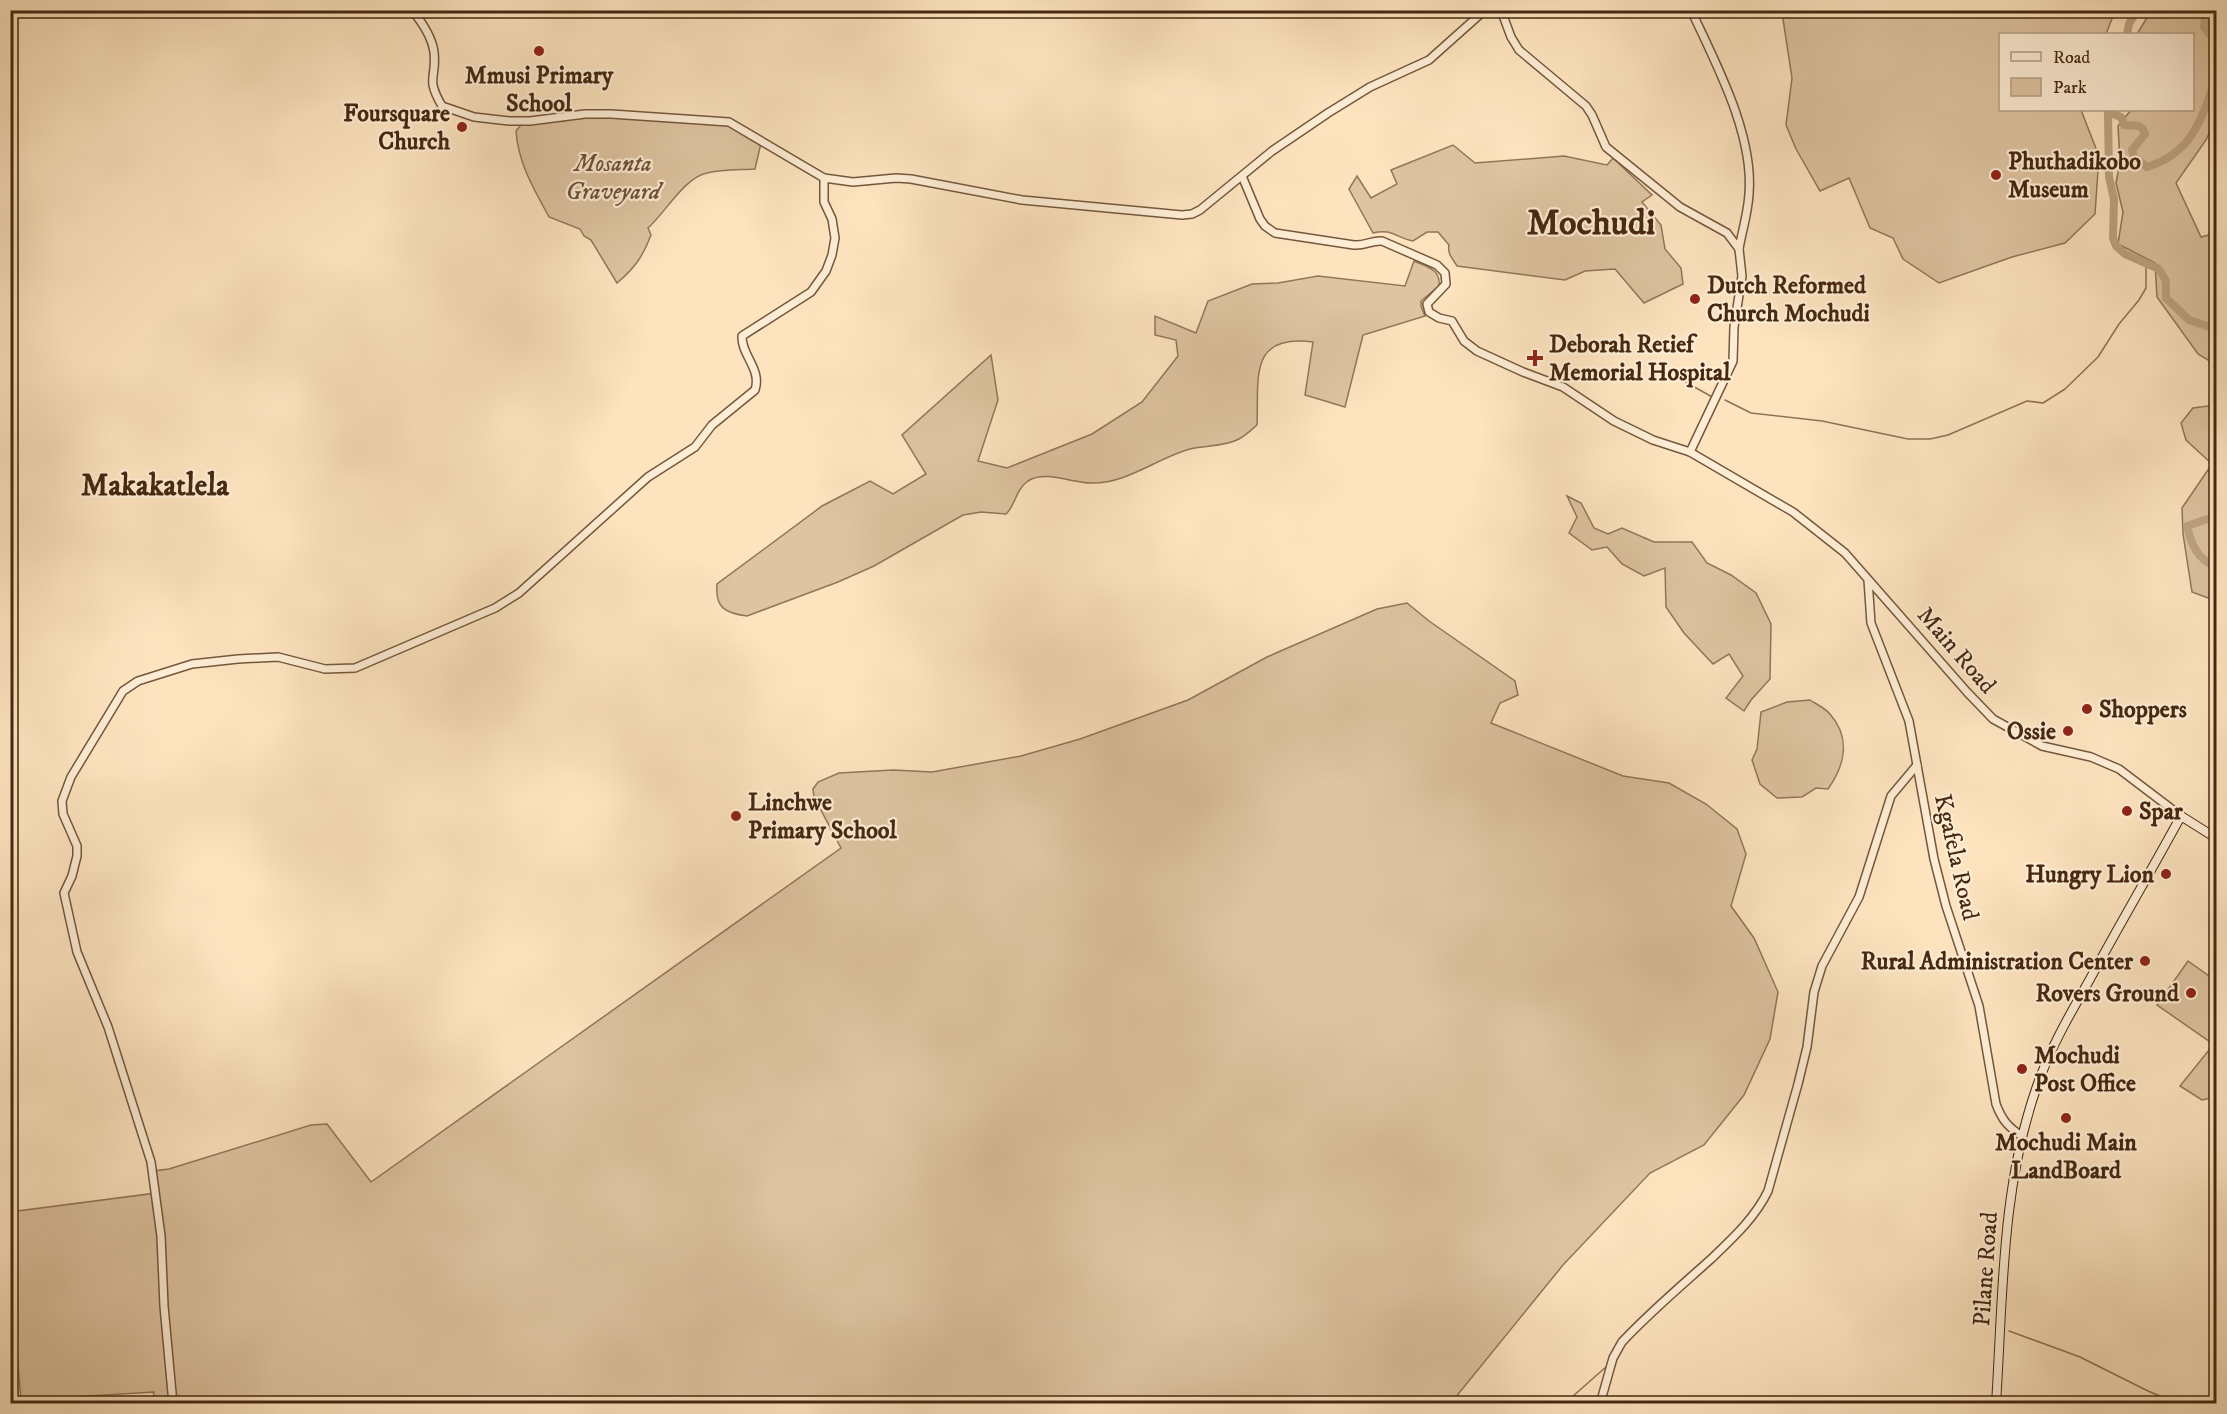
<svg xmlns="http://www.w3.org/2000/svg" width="2227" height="1414" viewBox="0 0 2227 1414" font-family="'IM FELL DW Pica',serif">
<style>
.green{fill:#dec4a1;stroke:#927659;stroke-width:1.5}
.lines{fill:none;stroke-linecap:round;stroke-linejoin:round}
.stream{stroke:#8f7256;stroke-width:1.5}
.river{stroke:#bfa484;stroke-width:8}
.tertiary-casing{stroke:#74573c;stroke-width:10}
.secondary-casing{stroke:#462811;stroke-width:10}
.tertiary{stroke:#feedd5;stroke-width:7}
.secondary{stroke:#feedd5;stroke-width:8}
.poi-dot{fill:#8f2418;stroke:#feedd5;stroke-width:2}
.labels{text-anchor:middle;stroke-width:4.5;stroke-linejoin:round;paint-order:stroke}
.poi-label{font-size:24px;font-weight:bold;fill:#462811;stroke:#feedd5;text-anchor:start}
.park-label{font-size:24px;font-style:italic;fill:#6c4f35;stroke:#feedd5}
.street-label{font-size:24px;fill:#462811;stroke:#feedd5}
.district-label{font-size:30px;font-weight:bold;fill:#462811;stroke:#feedd5}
.town-label{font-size:36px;font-weight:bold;fill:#462811;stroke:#feedd5}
</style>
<rect width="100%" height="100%" fill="#fde4bf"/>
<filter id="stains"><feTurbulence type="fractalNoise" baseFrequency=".00333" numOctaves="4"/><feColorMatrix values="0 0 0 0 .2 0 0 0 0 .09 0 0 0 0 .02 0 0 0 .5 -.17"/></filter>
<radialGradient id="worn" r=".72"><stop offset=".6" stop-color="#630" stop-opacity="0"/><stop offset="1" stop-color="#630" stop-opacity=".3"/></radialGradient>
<g class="green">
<path d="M1787,11H2115L2106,34H2000V110H2081L2099,156L2095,214L2065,243L2012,257L1939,283L1903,259L1893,238L1870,228L1849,178L1820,191L1796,149L1786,125L1792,78L1783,19Z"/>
<path d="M2151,11H2216V118L2206,140L2176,183L2201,237L2216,233V365L2198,354L2157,297L2155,263L2118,244L2123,212L2116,183L2120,162L2118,126L2131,110H2192V34H2137Z"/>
<path d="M579,116L726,123L761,143L755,169C740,170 722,169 707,173C685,177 665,213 648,228L651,235C643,256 635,268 617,283L591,240L584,236L580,229L549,217C534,189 518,163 516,131L524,121Z"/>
<path d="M1453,145L1475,163L1564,156L1607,165L1613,158L1652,195L1642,202L1661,225L1665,249L1681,268L1683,284L1644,303L1615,269L1585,271L1565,280L1457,266C1453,259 1447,254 1449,245L1438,232H1427L1413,241C1396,238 1392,228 1373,233L1349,189L1357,176L1371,198L1397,184L1391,170Z"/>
<path d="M1414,261C1427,267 1441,269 1439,286L1421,301V306L1425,316L1363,335L1345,407L1305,395L1313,342C1248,334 1259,378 1257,425C1251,430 1245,436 1239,439C1224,447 1206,445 1190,449C1157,458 1127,484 1091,483C1072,483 1045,470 1028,481C1015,490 1016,505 1006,514L981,512L963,515L874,566L838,582L747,616C725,613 715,608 717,584L822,506L870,481L893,494L926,474L902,435L991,355L998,400L978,461L1007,468L1092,434L1142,402L1178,356L1176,340L1155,335V316L1196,333L1208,301L1252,284L1278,283L1318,276L1405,286Z"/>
<path d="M2216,405V601L2192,592L2183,534L2182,508L2212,464L2186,440L2181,423L2193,408Z"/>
<path d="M1567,496L1581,503L1594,528L1608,534L1622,528L1654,542H1692L1707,563L1731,575L1756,593L1771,624L1770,679L1751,700L1744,711L1726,698L1743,676L1729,654L1713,664L1684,633L1666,607L1665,568L1644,576L1622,564L1607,547L1592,550L1569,533L1577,517Z"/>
<path d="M1407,603L1429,621L1515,681L1518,695L1500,703L1491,723L1623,776L1669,783L1706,804L1737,829L1746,854L1731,906L1754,938L1778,992L1770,1039L1744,1095L1704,1145L1650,1173L1563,1265L1451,1403L153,1404L154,1392L21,1400L11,1282L10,1212L156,1193L153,1171L169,1169L311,1125L327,1124L371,1182L841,848L814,797L813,789L818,782L839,773L893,770L932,772L1021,756L1080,739L1188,700L1267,657L1377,609Z"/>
<path d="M1810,700C1816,704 1825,708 1830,714C1851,738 1845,765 1828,789L1816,788L1802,797L1777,798L1760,784L1752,760L1757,749L1761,712L1787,702Z"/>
<path d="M2188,961L2216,981V1046L2157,1005Z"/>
<path d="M2209,1050L2216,1056V1097L2202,1100L2180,1086Z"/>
</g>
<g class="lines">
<g class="stream">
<path d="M1673,375L1714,398"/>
<path d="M1725,400L1751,413L1822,421L1908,439H1930L1948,435L2027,401L2043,403L2065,389L2098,357L2119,324L2139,300L2146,288V263"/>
<path d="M2009,1331L2080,1357L2148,1391L2179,1404"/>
<path d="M1564,1404L1606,1367"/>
</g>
<g class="river">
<path d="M2206,10L2204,27L2216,42"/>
<path d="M2127,34L2129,24L2137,10"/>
<path d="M2216,77C2202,118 2193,153 2147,167L2134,157L2132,150L2145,134C2141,122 2134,127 2124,125L2121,117L2108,112L2109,177L2114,199L2113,238L2116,246L2125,254L2159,269L2166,281V298L2189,320L2216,329"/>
<path d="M2216,516L2187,526C2192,547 2197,557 2216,568"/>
</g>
<g class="tertiary-casing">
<g id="tertiary">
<path d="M412,10C421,21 432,37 434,52C437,79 425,77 442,106L474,117L509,121H530L585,114H611L729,122L824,178L853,182L896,178L911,179L1022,200L1182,215L1192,214L1200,210L1272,151L1328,113L1370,87L1429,60L1485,10"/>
<path d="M1501,10L1511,37L1519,50L1586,106L1592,115L1606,147L1680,207L1727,233L1739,249L1742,276L1734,327L1733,361L1690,452"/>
<path d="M1691,10C1716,64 1754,134 1749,194C1748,213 1742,231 1739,249"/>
<path d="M1242,176L1260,219L1265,226L1275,233L1354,245C1365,246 1372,240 1382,241L1437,265L1445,273L1446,284L1427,304L1429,312L1439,318L1452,321L1464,341L1477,351L1523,372L1563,387L1614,421L1653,440L1690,452L1793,512L1845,553L1967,692L1993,719L2042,746L2091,757L2119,769L2181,816"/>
<path d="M1868,580L1871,623L1909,721L1934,859L1946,906L1979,1006L1996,1104C2002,1120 2008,1127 2022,1136"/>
<path d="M173,1404L164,1306L161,1236L151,1162L108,1027L77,952L64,893L72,876L77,856V846L63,814L62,801L71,777L123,691L138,681L192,664L238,659L278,657L325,669L355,668L495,608L519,593L648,477L695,447L712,425L755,390C762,369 741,355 742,336L811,292L826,271L832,255L835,238L832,219L824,202V178"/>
<path d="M1600,1404L1613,1358L1622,1342C1650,1312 1681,1286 1711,1259C1732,1239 1755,1218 1768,1191L1798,1084L1807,1047L1814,992L1822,966L1859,897L1891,796L1917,765"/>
</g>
</g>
<g class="secondary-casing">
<path id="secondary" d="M1996,1404C2003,1298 2001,1190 2036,1089C2049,1050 2070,1014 2090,979C2120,924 2151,871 2181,816L2216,838"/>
</g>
<use href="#tertiary" class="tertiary"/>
<use href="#secondary" class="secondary"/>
</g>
<g class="poi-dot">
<circle cx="539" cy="51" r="6"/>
<circle cx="462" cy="127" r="6"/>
<circle cx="1996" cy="175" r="6"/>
<circle cx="1695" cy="299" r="6"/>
<path d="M1532 349h6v6h6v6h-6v6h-6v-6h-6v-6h6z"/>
<circle cx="2087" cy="709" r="6"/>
<circle cx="2068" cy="731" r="6"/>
<circle cx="2127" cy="811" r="6"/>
<circle cx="736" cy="816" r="6"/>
<circle cx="2166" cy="874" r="6"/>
<circle cx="2145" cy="961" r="6"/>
<circle cx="2191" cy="993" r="6"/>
<circle cx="2022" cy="1069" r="6"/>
<circle cx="2066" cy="1118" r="6"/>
</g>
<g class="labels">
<g class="poi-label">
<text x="539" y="83" text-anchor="middle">Mmusi Primary<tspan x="539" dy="28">School</tspan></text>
<text x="450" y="121" text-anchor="end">Foursquare<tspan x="450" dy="28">Church</tspan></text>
<text x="2008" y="169">Phuthadikobo<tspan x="2008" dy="28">Museum</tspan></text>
<text x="1707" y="293">Dutch Reformed<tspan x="1707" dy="28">Church Mochudi</tspan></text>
<text x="1549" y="352">Deborah Retief<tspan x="1549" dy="28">Memorial Hospital</tspan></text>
<text x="2099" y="717">Shoppers</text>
<text x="2056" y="739" text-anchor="end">Ossie</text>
<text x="748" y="810">Linchwe<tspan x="748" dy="28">Primary School</tspan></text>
<text x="2139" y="819">Spar</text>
<text x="2154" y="882" text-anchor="end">Hungry Lion</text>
<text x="2133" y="969" text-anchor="end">Rural Administration Center</text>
<text x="2179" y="1001" text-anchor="end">Rovers Ground</text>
<text x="2034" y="1063">Mochudi<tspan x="2034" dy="28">Post Office</tspan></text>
<text x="2066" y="1150" text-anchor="middle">Mochudi Main<tspan x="2066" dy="28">LandBoard</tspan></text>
</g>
<g class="park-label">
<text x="613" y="171">Mosanta<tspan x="613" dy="28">Graveyard</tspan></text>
</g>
<g class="street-label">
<text transform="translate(1957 650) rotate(49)" y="8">Main Road</text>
<text transform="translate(1957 857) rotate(77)" y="8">Kgafela Road</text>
<text transform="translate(1985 1269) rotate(-86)" y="8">Pilane Road</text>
</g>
<g class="district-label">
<text x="155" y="495">Makakatlela</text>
</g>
<g class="town-label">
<text x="1591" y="234">Mochudi</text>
</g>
</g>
<rect width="2227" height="1414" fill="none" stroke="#fde4bf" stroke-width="36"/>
<rect x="12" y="12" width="2203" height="1390" fill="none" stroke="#462811" stroke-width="3"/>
<rect x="18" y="18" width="2191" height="1378" fill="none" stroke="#462811" stroke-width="1.5"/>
<rect x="1999" y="33" width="195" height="78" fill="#feedd5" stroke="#b49e87" stroke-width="1.5"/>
<rect x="2011" y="52" width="30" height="9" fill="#feedd5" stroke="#b49e87" stroke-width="1.5"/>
<text x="2053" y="63" font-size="18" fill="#462811">Road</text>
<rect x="2011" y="78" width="30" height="18" fill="#dec4a1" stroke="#b49e87" stroke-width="1.5"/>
<text x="2053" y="93" font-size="18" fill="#462811">Park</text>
<rect width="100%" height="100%" filter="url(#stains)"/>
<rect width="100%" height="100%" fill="url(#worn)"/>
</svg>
